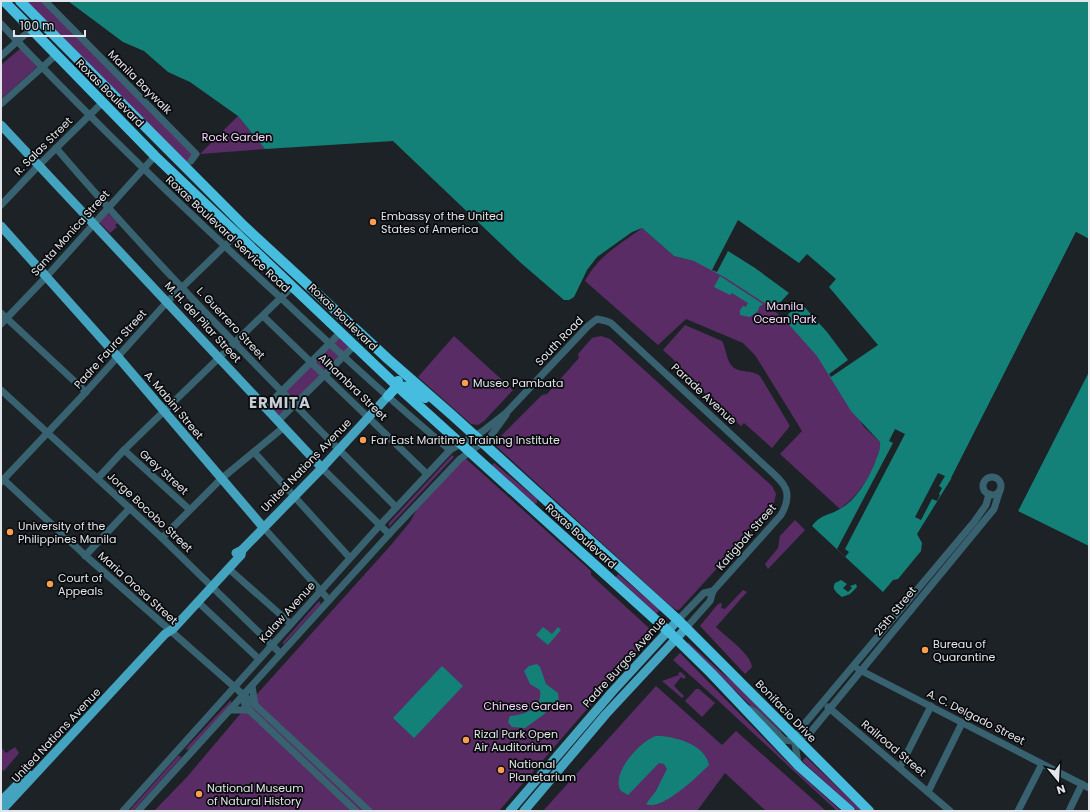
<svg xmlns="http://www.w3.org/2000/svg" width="1090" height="812" viewBox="0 0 1090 812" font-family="Poppins,sans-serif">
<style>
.green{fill:#5a2c66}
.water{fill:#148179}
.pier{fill:#1d2227}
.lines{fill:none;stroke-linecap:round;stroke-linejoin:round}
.minor{stroke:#38626f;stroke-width:7}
.major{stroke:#44a3bf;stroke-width:9}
.highway{stroke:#46bdde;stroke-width:10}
.poi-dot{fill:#fb9e50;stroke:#090b0d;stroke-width:1.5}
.labels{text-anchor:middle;stroke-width:3.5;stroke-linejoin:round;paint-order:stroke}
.street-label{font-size:11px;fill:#e2e5e9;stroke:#090b0d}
.park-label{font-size:11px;fill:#f2d6fa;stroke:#090b0d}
.poi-label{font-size:11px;fill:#e2e5e9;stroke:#090b0d;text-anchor:start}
.district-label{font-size:15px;font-weight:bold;letter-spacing:1px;fill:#c7cdd4;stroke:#090b0d}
</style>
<rect width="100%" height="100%" fill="#1d2227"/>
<g class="green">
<path d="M25,1H47L200,154L238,116L265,149L200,154L189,165Z"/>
<path d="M21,48L37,67L1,99V65Z"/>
<path d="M107,212L118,223L115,225L117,227L110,233L98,221Z"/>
<path d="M738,220L864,427L880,442C881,449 878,455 876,461C868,481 858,495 840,509L780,454L802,431L755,355L743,343L686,319L658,345L585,281C600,254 618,246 642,228L674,256L694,261Z"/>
<path d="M685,325L722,341C726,348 726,358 731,365C738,374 752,369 760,376L790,426L772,448L744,423L741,426L673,364L675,361L663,350Z"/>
<path d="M454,336L513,390L484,421L478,425L471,424L418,377Z"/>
<path d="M601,336L610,339L620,348L772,486L776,494L773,507L679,610H676L667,603L496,446V441L542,395L547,394L579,358L578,354L592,338Z"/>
<path d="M340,337L350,346L276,420L266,409Z"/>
<path d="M452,455L454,457L389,527V523Z"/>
<path d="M465,458L591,571V575L650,629L651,635L499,811H154L187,777L258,693L391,545L410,522L417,509Z"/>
<path d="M494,463L537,499V503L533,504L491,466Z"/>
<path d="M795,520L805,530L768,569L765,564L778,548L780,536Z"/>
<path d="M618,574L660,610L656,614L615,579Z"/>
<path d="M743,590L747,592L716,627C725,636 751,654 752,667L745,674L700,626L718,604L722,603L721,608L725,609Z"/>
<path d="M319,601L321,604L283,645V642Z"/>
<path d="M688,642L721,672L737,685L782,732L780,734L687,644Z"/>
<path d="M680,653L791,766L841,811H837C782,761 729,709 673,660Z"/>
<path d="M681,672L686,677L684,679L681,677L674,686L684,696L682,698L662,681L679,675L678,673Z"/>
<path d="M656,686L722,745L736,731L826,811H766L725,773L697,811H543Z"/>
<path d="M696,689H699L715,703L702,717L685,701Z"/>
<path d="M231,700V704L190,749L186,750L187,747Z"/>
<path d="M1,747L6,753L15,747L19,753L4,771L1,769Z"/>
<path d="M178,756H181L180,759L133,811H129Z"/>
<path d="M806,757L862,811H857L802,761Z"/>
</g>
<g class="water">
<path d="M68,1H1089V239L1076,232L951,479L917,534L922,543L921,551L898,579L893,580L883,592L812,526C823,513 826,517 840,509C857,499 867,481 875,463C877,456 881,450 880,442L851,411L817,356L784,319L766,304L726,278L694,261L674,256L642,228L632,232L597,257L587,270L574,297L569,300H564L521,263L393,141L265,149L238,116L190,82L168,72L144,51L123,42Z"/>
<path d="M720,276L763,304L759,307L758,311L750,317L740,315V310L743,306L746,307L748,303L732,293L730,295L714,287Z"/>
<path d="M1089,372V546L1018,511Z"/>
<path d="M841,580L847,584L843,588L848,592L852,588L850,586L856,584L857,587L850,594L842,597C837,593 831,589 835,583Z"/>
<path d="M543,627L552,634L558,627L561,630L548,645L536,635Z"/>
<path d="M537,664L540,667L546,684L558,693L559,703L551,707L543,715L525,728L512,727L508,722L510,716C525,715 543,708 540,690L530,684L524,671L529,666Z"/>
<path d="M442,666L463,686L414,738L393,718Z"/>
<path d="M656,736C674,736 705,744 709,765C699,775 661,812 646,804L656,791L667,769L664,764L659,763L628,795L621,791C610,774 640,741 656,736Z"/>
</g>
<g class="pier">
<path d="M738,220L799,263L807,254L836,279L829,287L878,345L831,377L829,374L848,360L827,332L800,302L784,319L773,310L789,293L755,268L728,251L717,272L712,270Z"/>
<path d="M1076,232L1089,239V241L1077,235L953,479L951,478Z"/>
<path d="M1089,370L1018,511L1016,510L1087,371Z"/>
<path d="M895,429L905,434L845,549L849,552L845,557L837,549L893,443L889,441Z"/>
<path d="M938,473L945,476L939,486L942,488L939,494L940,495L937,501L932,499L921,520L915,517Z"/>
</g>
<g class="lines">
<g class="minor">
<path d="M45,1L196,154L191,161"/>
<path d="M1,24C90,119 185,210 281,298C336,350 391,401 450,450"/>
<path d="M1,56L39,22"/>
<path d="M1,104L56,55"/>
<path d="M56,148C163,273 280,390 396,507"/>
<path d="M1,205L39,165L102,103"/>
<path d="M1,313L86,392"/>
<path d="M263,316L427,474"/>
<path d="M1,324L47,276L155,156"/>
<path d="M1,390L162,538L280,653"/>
<path d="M266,407L341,332"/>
<path d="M279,420L355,345"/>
<path d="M124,450L189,509"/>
<path d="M254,452L350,558"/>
<path d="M322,468L389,534"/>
<circle cx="992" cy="486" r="9"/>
<path d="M98,478L124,450L293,286"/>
<path d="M3,479L88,558L255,705L369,811"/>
<path d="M1,482L86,392L167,302L238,233"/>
<path d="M263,527L329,600"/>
<path d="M162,538L221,479L284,427"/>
<path d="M85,556L130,508"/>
<path d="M229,569L291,624"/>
<path d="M198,602L259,659"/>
<path d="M678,620L704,593L713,591"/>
<path d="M858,669L1089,788"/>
<path d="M252,686L255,705"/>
<path d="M242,696L245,705L249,710L356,811"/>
<path d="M828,707L950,811"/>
<path d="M749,709L755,712L784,740L792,741L809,734L994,509L1000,490"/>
<path d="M230,710H249"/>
<path d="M798,763L795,744L801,728L974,522L986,505L989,494"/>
<path d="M900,767L931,706"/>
<path d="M928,792L962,723"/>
<path d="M123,811L380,525L450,450L483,431L506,413L588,326L597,319L606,321L611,323L763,464C781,481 796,489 781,515L713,591L710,601L686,628"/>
<path d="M138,811L392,531L460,459L490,437L506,415"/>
<path d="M1018,811L1042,764"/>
<path d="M1069,811L1082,784"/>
</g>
<g class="major">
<path d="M1,125L322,468"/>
<path d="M1,226L118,357L263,527"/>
<path d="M236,553L242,550L322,468L388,396"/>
<path d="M1,801L28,774"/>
<path d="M1,811L165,634L173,629L241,555L242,550"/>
<path d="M510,811L612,692L678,620"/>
<path d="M524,811L606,714L686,628"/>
</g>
<g class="highway">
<path d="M4,1L155,156L397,386L668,631L711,673L799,766L850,811"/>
<path d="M20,1L244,226L388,359L452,415L678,620L869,811"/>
<path d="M397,386L408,387L425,398"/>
<path d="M388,396L397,386L398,381"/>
</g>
</g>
<g class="poi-dot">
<circle cx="373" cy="222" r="4"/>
<circle cx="465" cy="383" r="4"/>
<circle cx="363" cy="440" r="4"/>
<circle cx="10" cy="532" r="4"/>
<circle cx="50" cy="584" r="4"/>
<circle cx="925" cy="650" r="4"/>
<circle cx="466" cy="740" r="4"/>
<circle cx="501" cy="770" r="4"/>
<circle cx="199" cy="794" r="4"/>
</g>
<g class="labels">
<g class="street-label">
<text transform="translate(140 82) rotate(45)" y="4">Manila Baywalk</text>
<text transform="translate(110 93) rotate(45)" y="4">Roxas Boulevard</text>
<text transform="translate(43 146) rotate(-45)" y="4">R. Salas Street</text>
<text transform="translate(70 233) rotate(-48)" y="4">Santa Monica Street</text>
<text transform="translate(228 234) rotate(43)" y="4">Roxas Boulevard Service Road</text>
<text transform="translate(343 317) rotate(44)" y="4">Roxas Boulevard</text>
<text transform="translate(203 322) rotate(47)" y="4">M. H. del Pilar Street</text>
<text transform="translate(231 323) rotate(47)" y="4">L. Guerrero Street</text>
<text transform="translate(559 341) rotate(-46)" y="4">South Road</text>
<text transform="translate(110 349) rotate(-48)" y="4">Padre Faura Street</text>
<text transform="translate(353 387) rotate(44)" y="4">Alhambra Street</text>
<text transform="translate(704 394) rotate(43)" y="4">Parade Avenue</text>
<text transform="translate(174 405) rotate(50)" y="4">A. Mabini Street</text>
<text transform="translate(306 465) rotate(-46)" y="4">United Nations Avenue</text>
<text transform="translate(164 472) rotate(42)" y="4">Grey Street</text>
<text transform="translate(150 512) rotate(43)" y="4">Jorge Bocobo Street</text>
<text transform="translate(581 536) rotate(42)" y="4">Roxas Boulevard</text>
<text transform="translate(746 537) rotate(-49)" y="4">Katigbak Street</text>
<text transform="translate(138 588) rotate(42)" y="4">Maria Orosa Street</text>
<text transform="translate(895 611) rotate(-51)" y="4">25th Street</text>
<text transform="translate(287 612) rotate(-48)" y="4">Kalaw Avenue</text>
<text transform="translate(624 662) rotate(-48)" y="4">Padre Burgos Avenue</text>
<text transform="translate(786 711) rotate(46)" y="4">Bonifacio Drive</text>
<text transform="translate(976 717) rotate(27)" y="4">A. C. Delgado Street</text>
<text transform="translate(56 735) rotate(-47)" y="4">United Nations Avenue</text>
<text transform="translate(894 748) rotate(40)" y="4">Railroad Street</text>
</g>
<g class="park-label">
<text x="237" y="141">Rock Garden</text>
<text x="785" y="310">Manila<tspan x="785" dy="13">Ocean Park</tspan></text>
<text x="528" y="710">Chinese Garden</text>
</g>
<g class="poi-label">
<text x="381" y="220">Embassy of the United<tspan x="381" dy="13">States of America</tspan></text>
<text x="473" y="387">Museo Pambata</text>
<text x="371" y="444">Far East Maritime Training Institute</text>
<text x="18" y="530">University of the<tspan x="18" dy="13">Philippines Manila</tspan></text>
<text x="58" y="582">Court of<tspan x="58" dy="13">Appeals</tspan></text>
<text x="933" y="648">Bureau of<tspan x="933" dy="13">Quarantine</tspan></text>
<text x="474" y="738">Rizal Park Open<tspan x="474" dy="13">Air Auditorium</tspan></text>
<text x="509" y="768">National<tspan x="509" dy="13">Planetarium</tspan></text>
<text x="207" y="792">National Museum<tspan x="207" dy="13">of Natural History</tspan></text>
</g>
<g class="district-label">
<text x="280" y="408">ERMITA</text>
</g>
</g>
<rect width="1090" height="812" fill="none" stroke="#e2e5e9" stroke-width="4"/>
<g transform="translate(1058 780) rotate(162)" stroke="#090b0d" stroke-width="3" paint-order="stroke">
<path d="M0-3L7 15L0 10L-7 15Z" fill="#e2e5e9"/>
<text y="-6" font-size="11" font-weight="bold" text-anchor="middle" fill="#e2e5e9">N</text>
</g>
<path d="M14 30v6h71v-6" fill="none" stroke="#e2e5e9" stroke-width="2"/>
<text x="20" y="30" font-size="12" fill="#e2e5e9" stroke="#090b0d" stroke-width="3" paint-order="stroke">100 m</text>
</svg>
